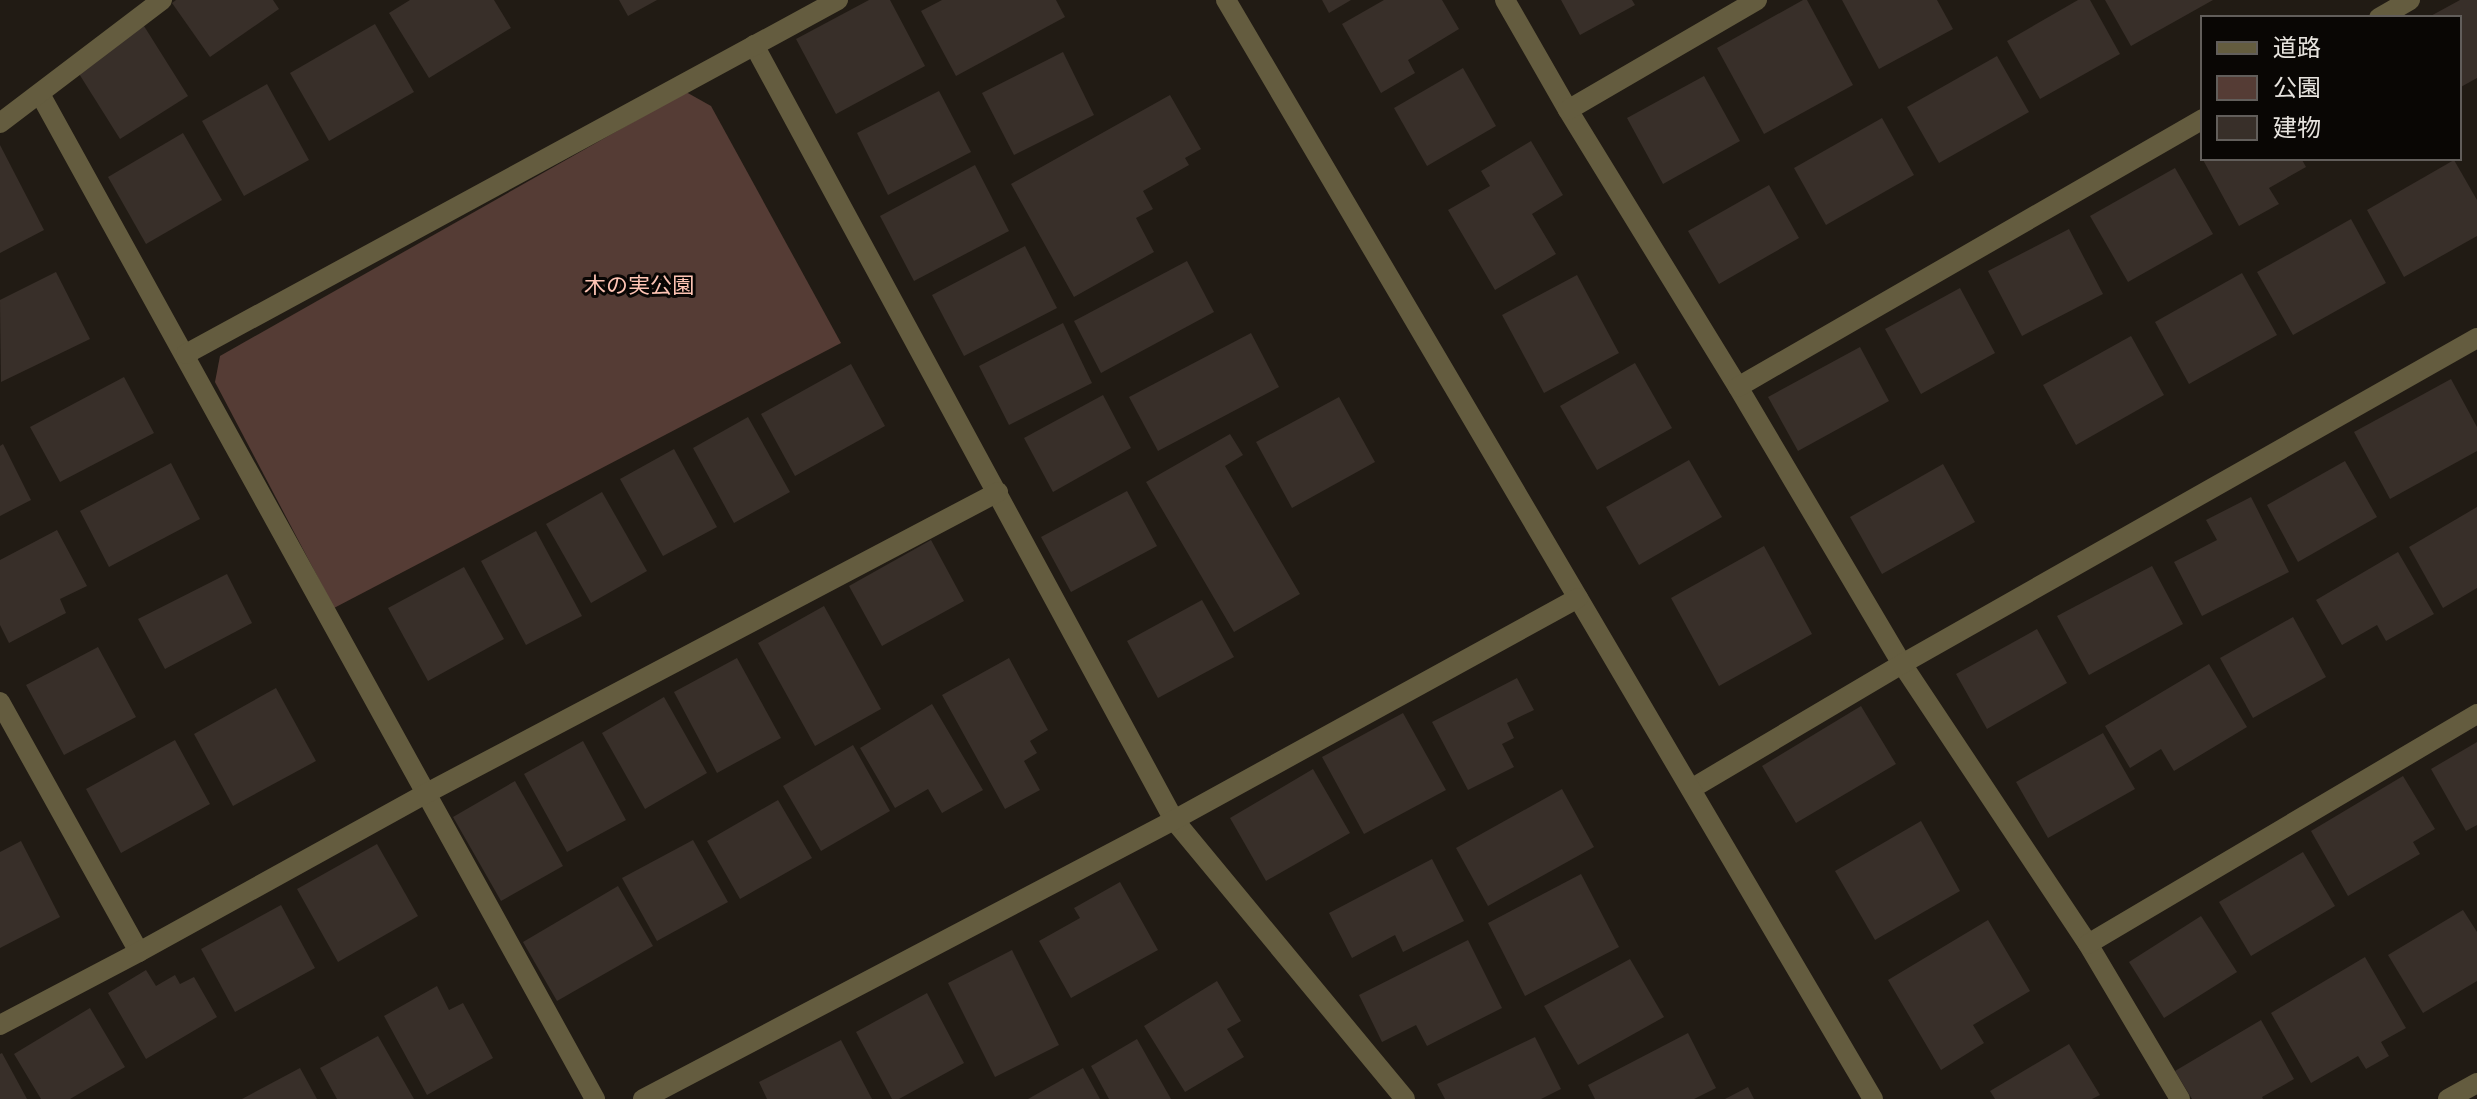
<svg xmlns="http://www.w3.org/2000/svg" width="2477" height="1099" viewBox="0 0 2477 1099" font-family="'IBM Plex Sans','Noto Sans JP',sans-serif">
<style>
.green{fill:#553c35}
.building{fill:#382f29}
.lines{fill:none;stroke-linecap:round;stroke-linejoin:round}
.minor{stroke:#645c3f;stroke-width:20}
.tertiary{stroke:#645c3f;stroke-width:20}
.labels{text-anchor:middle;stroke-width:6;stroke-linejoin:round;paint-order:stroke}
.park-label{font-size:22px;fill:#fec4b4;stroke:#090604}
</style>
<rect width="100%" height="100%" fill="#211b14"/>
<path class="green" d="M686,92L711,106L841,343L334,608L215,382L220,356Z"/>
<g class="building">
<path d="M176,0H273L279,9L210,57L172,3Z"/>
<path d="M410,0H494L511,28L429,78L389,13Z"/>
<path d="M619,0H657L628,16Z"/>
<path d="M869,0H890L925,66L836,114L796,39Z"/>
<path d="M942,0H1056L1065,17L956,76L921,11Z"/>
<path d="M1322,0H1351L1329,13Z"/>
<path d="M1384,0H1442L1459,29L1408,60L1415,73L1381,93L1342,24Z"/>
<path d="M1561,0H1632L1635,5L1580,35Z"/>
<path d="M1803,0H1807L1853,85L1764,134L1717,48Z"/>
<path d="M1842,0H1937L1953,29L1879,69Z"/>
<path d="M2078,0H2090L2120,54L2040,99L2007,41Z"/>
<path d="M2105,0H2213L2131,46Z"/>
<path d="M2460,0H2477V78L2459,88V18H2427Z"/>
<path d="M375,24L414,92L329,141L290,73Z"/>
<path d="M144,26L188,96L120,139L76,69Z"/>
<path d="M1063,52L1094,115L1014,155L982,93Z"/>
<path d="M1997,56L2029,112L1939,163L1907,107Z"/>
<path d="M1463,68L1496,126L1427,166L1394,108Z"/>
<path d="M1704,76L1740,141L1663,184L1627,118Z"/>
<path d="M267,84L309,160L244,196L202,121Z"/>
<path d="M939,91L971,152L888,195L857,133Z"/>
<path d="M1170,95L1201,149L1185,158L1189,165L1143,191L1153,209L1136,218L1154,252L1074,297L1011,184Z"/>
<path d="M1882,118L1914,175L1826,225L1794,168Z"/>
<path d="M183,133L222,200L146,244L108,177Z"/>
<path d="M1531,141L1563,195L1532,214L1556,254L1495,290L1448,210L1490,186L1481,171Z"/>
<path d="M0,145L44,230L0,253Z"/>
<path d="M2202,158H2301L2306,167L2269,188L2279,204L2239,226Z"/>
<path d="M2454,160L2477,200V236L2404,277L2367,210Z"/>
<path d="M975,165L1009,231L914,281L880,216Z"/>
<path d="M2175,168L2213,234L2128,282L2090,216Z"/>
<path d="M1769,185L1799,238L1719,284L1688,231Z"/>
<path d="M2351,219L2386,283L2293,335L2257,272Z"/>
<path d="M2069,229L2103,294L2022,336L1988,271Z"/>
<path d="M1025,246L1057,308L964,356L932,295Z"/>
<path d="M1187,261L1214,312L1101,373L1074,321Z"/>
<path d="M56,272L90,339L1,382L0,300Z"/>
<path d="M2242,273L2277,335L2189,384L2155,322Z"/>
<path d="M1577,275L1619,353L1544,393L1502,315Z"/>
<path d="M1960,288L1995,353L1921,394L1885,329Z"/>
<path d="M1063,323L1092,383L1009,425L979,366Z"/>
<path d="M1251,333L1279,387L1158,451L1129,397Z"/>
<path d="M2131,336L2164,395L2076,445L2043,385Z"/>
<path d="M1860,347L1889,401L1798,451L1768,397Z"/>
<path d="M1635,363L1672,428L1597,470L1560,406Z"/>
<path d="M851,364L885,426L795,476L761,414Z"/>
<path d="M124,377L154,433L60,482L30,427Z"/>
<path d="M2451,379L2477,427V451L2390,499L2354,432Z"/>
<path d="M1103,395L1131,448L1053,492L1024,438Z"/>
<path d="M1339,397L1375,462L1292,508L1256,442Z"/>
<path d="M748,417L790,492L734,523L693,448Z"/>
<path d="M1230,434L1243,455L1225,466L1300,594L1234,632L1146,482Z"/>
<path d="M3,444L31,500L0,516V446Z"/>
<path d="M674,449L717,527L663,556L620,479Z"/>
<path d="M1689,460L1722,517L1639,565L1606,507Z"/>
<path d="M2345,461L2377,517L2298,562L2267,505Z"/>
<path d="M171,463L200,519L109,567L80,511Z"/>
<path d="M1943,464L1975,522L1882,574L1850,517Z"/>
<path d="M1127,491L1157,546L1071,592L1041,537Z"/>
<path d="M602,492L647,571L591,603L546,524Z"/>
<path d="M2251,497L2289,572L2202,616L2174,562L2217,540L2206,520Z"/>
<path d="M2477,507V588L2443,608L2409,547Z"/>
<path d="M57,530L87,586L60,599L66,613L9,643L0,625V560Z"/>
<path d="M536,531L582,616L526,645L481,561Z"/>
<path d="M931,540L964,601L882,646L849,586Z"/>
<path d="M1764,546L1812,634L1719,686L1671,598Z"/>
<path d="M2398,552L2434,614L2386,641L2377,625L2342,645L2316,600Z"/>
<path d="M2152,566L2183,624L2089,675L2057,616Z"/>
<path d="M464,567L504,639L428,681L388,608Z"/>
<path d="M227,574L252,623L165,669L138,619Z"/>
<path d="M1202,600L1234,657L1158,698L1127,641Z"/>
<path d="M824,606L881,709L815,746L758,643Z"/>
<path d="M2293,617L2326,677L2253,718L2220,658Z"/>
<path d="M2037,629L2067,683L1987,729L1956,674Z"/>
<path d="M98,647L136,717L64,755L26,685Z"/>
<path d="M737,658L781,738L717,773L674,692Z"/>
<path d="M1009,658L1048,730L1030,741L1037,753L1024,761L1040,790L1005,809L942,695Z"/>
<path d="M2209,664L2247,727L2174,771L2161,749L2130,768L2105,726Z"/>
<path d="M1517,678L1534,710L1507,723L1514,738L1502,744L1514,767L1468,790L1432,722Z"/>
<path d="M276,688L316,761L233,806L194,734Z"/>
<path d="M664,697L707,773L645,809L602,733Z"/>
<path d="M932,704L983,790L942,813L928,789L895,808L860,748Z"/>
<path d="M1861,706L1896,764L1796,823L1762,766Z"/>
<path d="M1403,713L1446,790L1364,834L1322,757Z"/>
<path d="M2103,733L2135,789L2048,838L2016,782Z"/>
<path d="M175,740L210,804L121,853L86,789Z"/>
<path d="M583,741L626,820L567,852L524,774Z"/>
<path d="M2477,742V825L2466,831L2431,769Z"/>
<path d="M853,745L890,811L821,851L783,786Z"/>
<path d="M1313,769L1350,833L1266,881L1230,818Z"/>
<path d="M2403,776L2435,829L2413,842L2420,854L2348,896L2311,831Z"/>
<path d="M515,781L563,866L501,901L453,817Z"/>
<path d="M1562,789L1594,847L1488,906L1456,848Z"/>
<path d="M778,800L812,858L740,899L707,841Z"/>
<path d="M1921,821L1960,891L1875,940L1835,871Z"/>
<path d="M693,840L728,902L657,941L622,878Z"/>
<path d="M21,841L60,917L0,948V852Z"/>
<path d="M377,844L418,916L338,962L297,889Z"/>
<path d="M2303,852L2335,906L2251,956L2219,902Z"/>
<path d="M1432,859L1464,921L1403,952L1395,935L1352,958L1329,913Z"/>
<path d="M1581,874L1619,947L1525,996L1488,923Z"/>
<path d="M1120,882L1158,950L1071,998L1039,941L1080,918L1074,908Z"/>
<path d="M618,886L653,946L557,1001L523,942Z"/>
<path d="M281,905L315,968L235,1012L201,949Z"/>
<path d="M2463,910L2477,932V981L2423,1013L2388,955Z"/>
<path d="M2201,916L2237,972L2164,1018L2129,962Z"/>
<path d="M1988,920L2030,991L1973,1025L1984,1043L1941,1070L1888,980Z"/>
<path d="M1468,940L1502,1008L1427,1046L1416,1025L1382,1042L1359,995Z"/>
<path d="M1012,950L1059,1045L995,1077L948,983Z"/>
<path d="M2365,957L2406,1028L2381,1042L2389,1056L2366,1069L2358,1056L2311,1083L2271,1013Z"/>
<path d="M1630,959L1664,1017L1578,1065L1544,1006Z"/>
<path d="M146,970L156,986L175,975L180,984L194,977L217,1017L146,1059L108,993Z"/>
<path d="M1217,981L1241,1021L1227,1029L1244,1057L1185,1092L1144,1026Z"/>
<path d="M437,986L449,1010L463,1003L493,1058L427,1095L384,1016Z"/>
<path d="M927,993L964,1063L899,1099H892L856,1032Z"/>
<path d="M90,1008L125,1067L70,1099H41L14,1054Z"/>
<path d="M2261,1020L2294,1079L2262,1097L2263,1099H2192L2175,1071Z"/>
<path d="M1688,1033L1716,1088L1694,1099H1595L1588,1085Z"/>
<path d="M378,1036L414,1099H337L320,1068Z"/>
<path d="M1535,1037L1561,1089L1541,1099H1445L1437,1084Z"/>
<path d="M1137,1039L1171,1099H1109L1091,1066Z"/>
<path d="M841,1040L872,1099H767L759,1082Z"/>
<path d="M2069,1044L2100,1095L2092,1099H1995L1990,1091Z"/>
<path d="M2,1053L27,1099H0V1054Z"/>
<path d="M300,1068L317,1099H242Z"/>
<path d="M1083,1068L1100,1099H1028Z"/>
<path d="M1748,1087L1754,1099H1725Z"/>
</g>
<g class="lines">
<g class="minor">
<path d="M1505,0L1568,110L1738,387L1902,664L2088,944L2180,1099"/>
<path d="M2379,18L2410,0"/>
<path d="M754,45L1174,820L1405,1099"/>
<path d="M40,94C228,428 408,765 595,1099"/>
<path d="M1568,110L1757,0"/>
<path d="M0,123L162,0"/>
<path d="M186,354L838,0"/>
<path d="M1738,387L2203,119"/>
<path d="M0,702L139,952"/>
<path d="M1691,789L1902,664L2477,338"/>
<path d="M2088,944L2477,714"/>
<path d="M0,1025L139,952L425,794L998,492"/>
<path d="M2448,1099L2477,1083"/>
</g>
<g class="tertiary">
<path d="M1226,0L1873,1099"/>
<path d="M643,1099L1174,820L1578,598"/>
</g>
</g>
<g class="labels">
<g class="park-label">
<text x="639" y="293">木の実公園</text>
</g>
</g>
<rect x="2201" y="16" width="260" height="144" fill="#090604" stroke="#625e5b" stroke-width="2"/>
<rect x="2217" y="42" width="40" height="12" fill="#645c3f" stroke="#625e5b" stroke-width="2"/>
<text x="2273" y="56" font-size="24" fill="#e7e3de">道路</text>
<rect x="2217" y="76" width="40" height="24" fill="#553c35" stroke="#625e5b" stroke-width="2"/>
<text x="2273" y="96" font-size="24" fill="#e7e3de">公園</text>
<rect x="2217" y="116" width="40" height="24" fill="#382f29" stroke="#625e5b" stroke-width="2"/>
<text x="2273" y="136" font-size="24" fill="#e7e3de">建物</text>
</svg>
